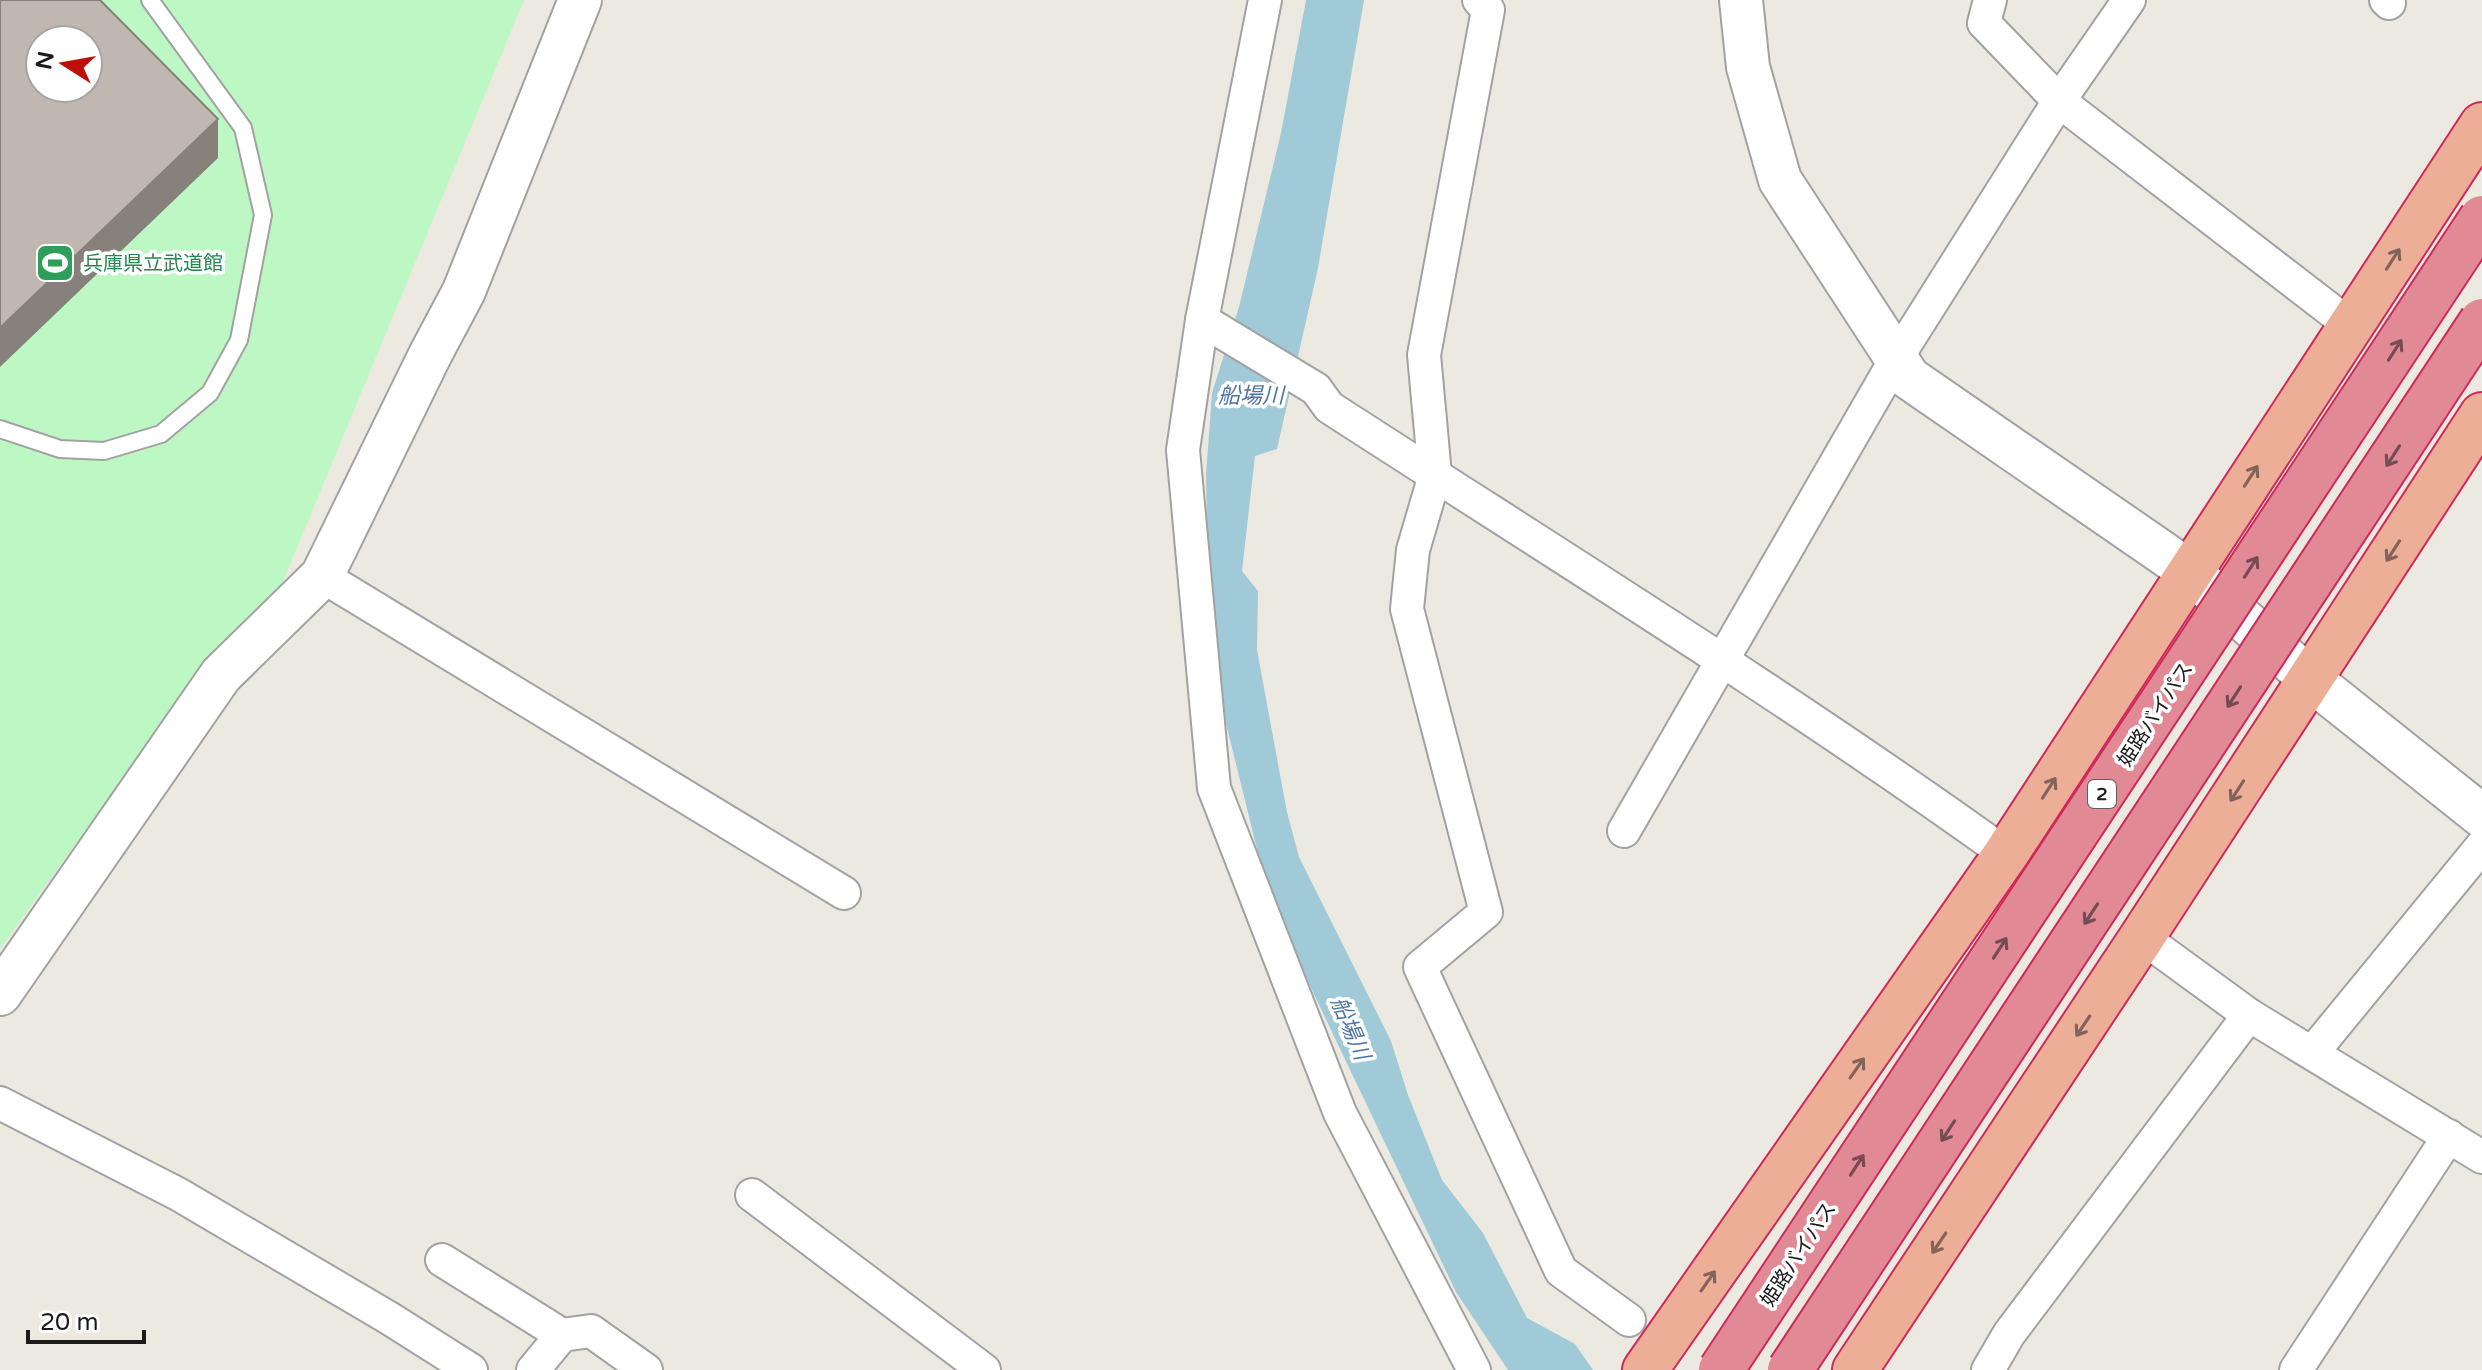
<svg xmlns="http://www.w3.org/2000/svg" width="2482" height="1370" viewBox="0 0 2482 1370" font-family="'Varela Round','Noto Sans JP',sans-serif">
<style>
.park{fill:#bdf7c4;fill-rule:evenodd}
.water{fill:#a1cad9}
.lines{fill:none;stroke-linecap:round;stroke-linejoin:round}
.service-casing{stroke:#a2a2a2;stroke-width:20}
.minor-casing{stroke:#a2a2a2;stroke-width:36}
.tertiary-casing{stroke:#a2a2a2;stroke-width:46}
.trunk-casing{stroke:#ce295a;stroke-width:48}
.service{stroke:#fff;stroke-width:16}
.minor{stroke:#fff;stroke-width:32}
.tertiary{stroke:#fff;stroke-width:42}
.trunk{stroke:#edae98;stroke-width:44}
.motorway-bridge-casing{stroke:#ce295a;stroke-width:48;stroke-linecap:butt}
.motorway-bridge{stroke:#e28996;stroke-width:44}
.shaded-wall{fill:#86817b}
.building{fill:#c0b8b0;stroke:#86817b;stroke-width:2;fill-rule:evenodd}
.oneway{stroke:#84645a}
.oneway2{stroke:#754c52}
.labels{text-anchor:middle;stroke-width:7;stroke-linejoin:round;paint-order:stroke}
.shield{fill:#fff;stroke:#5f5f5f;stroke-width:2}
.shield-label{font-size:18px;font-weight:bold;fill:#1b1b1b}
.leisure-label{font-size:20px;fill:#27864d;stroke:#fff;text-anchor:start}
.street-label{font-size:20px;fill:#1b1b1b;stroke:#fff}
.water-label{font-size:22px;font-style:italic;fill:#4c75a6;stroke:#fff}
</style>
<rect width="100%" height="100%" fill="#ece9e0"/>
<path class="park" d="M0,0H524L272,608L211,655L0,949ZM40,40H88V88H40Z"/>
<path class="water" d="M1306,0H1364L1318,268L1277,449L1255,456L1242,571L1258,591L1257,650L1287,812L1299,857L1391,1041L1408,1095L1442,1180L1483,1233L1527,1318L1575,1344L1593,1370H1508L1456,1292L1270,902L1221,703L1208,587L1206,475L1212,393L1239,307L1281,133Z"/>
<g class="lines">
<g class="service-casing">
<path id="service" d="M0,429L60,449L104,451L161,434L210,393L239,340L263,215L243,128L150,0"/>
</g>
<g class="minor-casing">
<g id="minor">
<path d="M1265,0L1202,320L1183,450L1214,788L1340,1113L1474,1370"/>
<path d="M1479,0L1488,10L1424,355L1435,475L1413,550L1407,609L1486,912L1420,967L1561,1271L1629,1320"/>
<path d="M1990,0L1984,23L2059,101L2350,325"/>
<path d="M2386,0L2389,3"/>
<path d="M1202,320L1316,389L1329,407C1556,554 1786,696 2006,854"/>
<path d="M322,576L844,893"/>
<path d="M1624,831L1896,359L2059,101L2129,0"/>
<path d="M2142,937L2249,1015L2482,1157"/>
<path d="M2313,1052L2482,846"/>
<path d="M0,1103L178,1194L389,1318L471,1370"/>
<path d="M752,1195L984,1370"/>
<path d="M442,1260L562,1335"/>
<path d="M533,1370L562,1335L591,1331L646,1370"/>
<path d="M1988,1370L2009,1334L2249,1015"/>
<path d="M2296,1370L2449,1136"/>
</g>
</g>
<g class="tertiary-casing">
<g id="tertiary">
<path d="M1741,0L1748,67L1780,180L1909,378L2189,571L2310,679L2482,816"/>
<path d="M0,994L221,675L322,576L430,355L464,291L580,0"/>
</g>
</g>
<g class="trunk-casing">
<g id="trunk">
<path d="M1645,1370L2006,854L2482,125"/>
<path d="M1855,1370L2142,937L2482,415"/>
</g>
</g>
<use href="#service" class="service"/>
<use href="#minor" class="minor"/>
<use href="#tertiary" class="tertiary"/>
<use href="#trunk" class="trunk"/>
<g class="motorway-bridge-casing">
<g id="motorway-bridge">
<path d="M1721,1370L2482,218"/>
<path d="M1790,1370L2482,321"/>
</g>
</g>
<use href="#motorway-bridge" class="motorway-bridge"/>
</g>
<path class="shaded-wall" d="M218,119V158L0,367V328Z"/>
<path class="building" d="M0,0H100L218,119L0,328ZM40,40H88V88H40Z"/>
<defs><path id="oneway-shaft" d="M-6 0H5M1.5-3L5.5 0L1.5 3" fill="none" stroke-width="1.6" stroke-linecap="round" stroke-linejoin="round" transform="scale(2)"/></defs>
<g class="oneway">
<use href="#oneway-shaft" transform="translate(2393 259) rotate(-57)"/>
<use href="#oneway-shaft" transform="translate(2251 476) rotate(-57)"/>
<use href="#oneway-shaft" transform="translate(2393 551) rotate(123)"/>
<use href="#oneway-shaft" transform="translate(2049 788) rotate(-57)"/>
<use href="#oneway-shaft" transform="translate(2237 791) rotate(123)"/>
<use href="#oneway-shaft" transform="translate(2083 1026) rotate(124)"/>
<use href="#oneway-shaft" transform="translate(1857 1068) rotate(-55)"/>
<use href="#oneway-shaft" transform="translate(1939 1243) rotate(124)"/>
<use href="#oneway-shaft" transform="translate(1708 1281) rotate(-55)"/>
</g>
<g class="oneway2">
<use href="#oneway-shaft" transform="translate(2395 350) rotate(-57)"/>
<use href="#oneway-shaft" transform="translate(2393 456) rotate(123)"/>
<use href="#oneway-shaft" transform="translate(2251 567) rotate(-57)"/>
<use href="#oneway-shaft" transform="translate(2234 697) rotate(123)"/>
<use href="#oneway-shaft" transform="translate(2091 914) rotate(123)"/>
<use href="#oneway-shaft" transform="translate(2000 948) rotate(-57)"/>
<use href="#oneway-shaft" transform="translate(1948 1131) rotate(123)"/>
<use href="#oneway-shaft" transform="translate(1857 1165) rotate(-57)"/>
</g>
<defs>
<g id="stadium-square" transform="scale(2)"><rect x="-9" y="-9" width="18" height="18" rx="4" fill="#2e9e5b" stroke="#fff"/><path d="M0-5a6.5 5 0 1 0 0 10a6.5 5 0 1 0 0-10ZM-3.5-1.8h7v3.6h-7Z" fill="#fff"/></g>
</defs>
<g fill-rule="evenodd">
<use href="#stadium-square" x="55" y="263"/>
</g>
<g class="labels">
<rect class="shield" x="2088" y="780" width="28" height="28" rx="6"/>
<g class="shield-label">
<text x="2102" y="800">2</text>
</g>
<g class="leisure-label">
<text x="83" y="270">兵庫県立武道館</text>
</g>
<g class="street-label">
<text transform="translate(2155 714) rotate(-57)" y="7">姫路バイパス</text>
<text transform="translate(1798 1254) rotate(-57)" y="7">姫路バイパス</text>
</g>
<g class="water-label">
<text x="1251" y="403">船場川</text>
<text transform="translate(1351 1028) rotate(67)" y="8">船場川</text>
</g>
</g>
<g transform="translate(64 64) rotate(281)"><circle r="38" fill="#ffffff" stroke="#a4a4a4" stroke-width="2"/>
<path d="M0-6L14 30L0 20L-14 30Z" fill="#be0f07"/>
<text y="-12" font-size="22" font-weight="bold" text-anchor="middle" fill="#1b1b1b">N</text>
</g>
<path d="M28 1330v12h116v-12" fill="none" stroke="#1b1b1b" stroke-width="4"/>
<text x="40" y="1330" font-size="24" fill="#1b1b1b" stroke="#ffffff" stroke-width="6" paint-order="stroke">20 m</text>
</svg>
